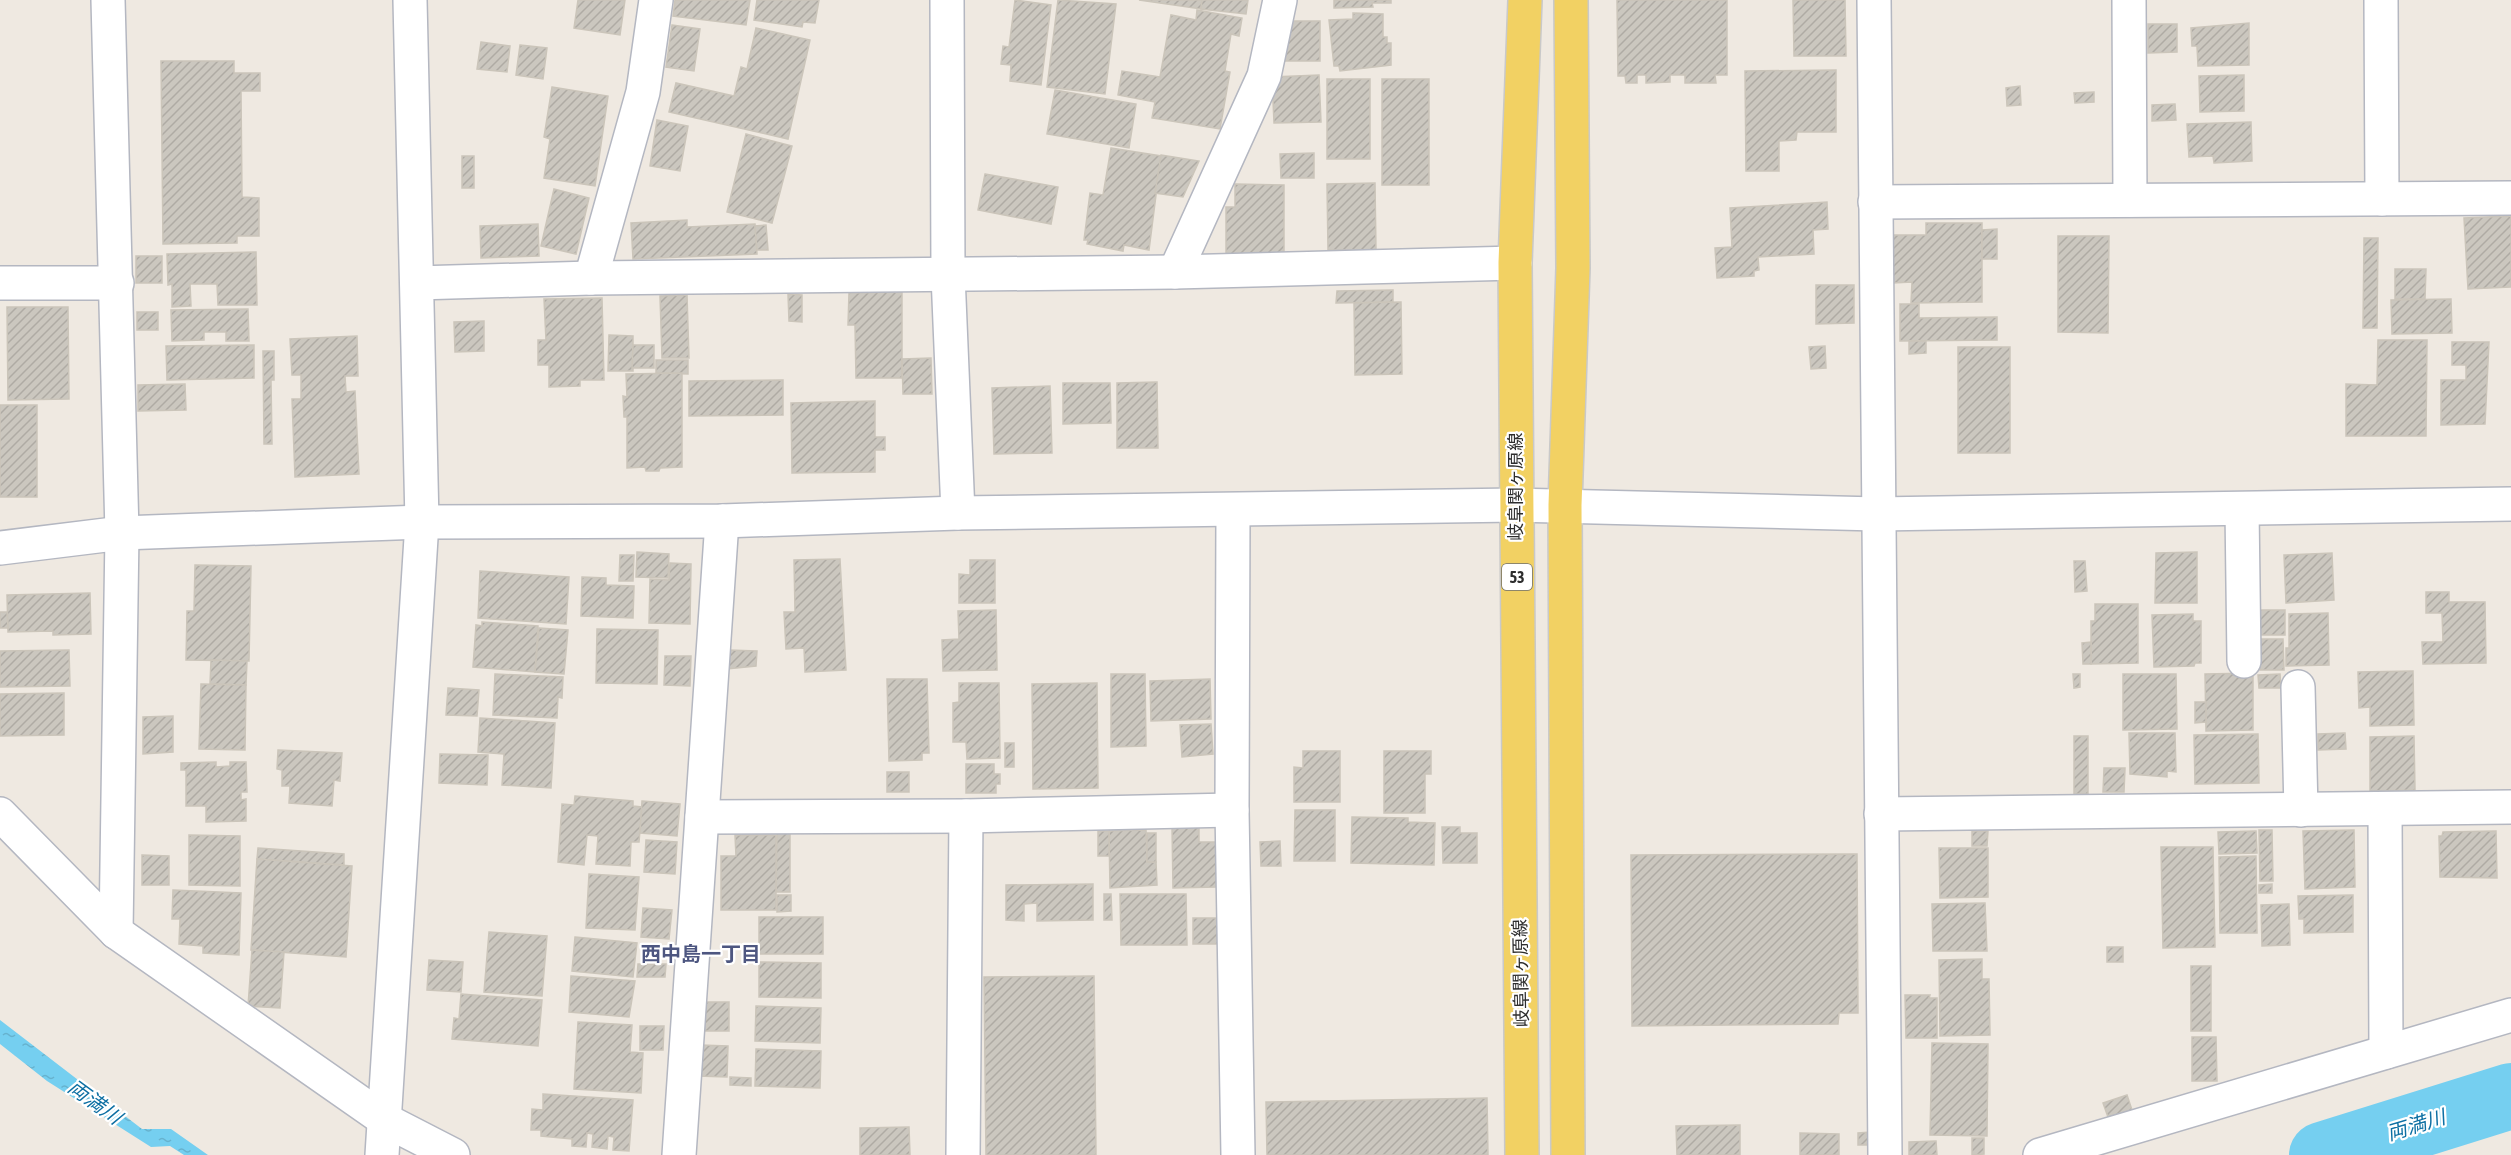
<svg xmlns="http://www.w3.org/2000/svg" width="2511" height="1155" viewBox="0 0 2511 1155" font-family="'Asap Condensed','Noto Sans JP',sans-serif">
<style>
.water{fill:url(#water-ripples)}
.lines{fill:none;stroke-linecap:round;stroke-linejoin:round}
.river{stroke:#75cff0;stroke-width:66}
.building{fill:url(#building-hatch);stroke:#cbc5ba;stroke-width:1.5}
.minor-casing{stroke:#b4b7c1;stroke-width:36}
.major-casing{stroke:#c9c9c9;stroke-width:36}
.minor{stroke:#fff;stroke-width:33}
.major{stroke:#f2d163;stroke-width:33}
.labels{text-anchor:middle;stroke-width:4.5;stroke-linejoin:round;paint-order:stroke}
.shield{fill:#fff;stroke:#6d6d6d;stroke-width:1.5}
.shield-label{font-size:16px;font-weight:bold;fill:#2e2e2e}
.street-label{font-size:18px;fill:#2e2e2e;stroke:#fff}
.neighbourhood-label{font-size:20px;font-weight:bold;fill:#4d5680;stroke:#fff}
.water-label{font-size:20px;font-style:italic;fill:#0d6fa3;stroke:#fff}
</style>
<defs>
<pattern id="water-ripples" width="26" height="14" patternUnits="userSpaceOnUse" patternTransform="scale(1.5)"><rect width="26" height="14" fill="#75cff0"/><path d="M2 4q2-2 4 0t4 0M15 11q2-2 4 0t4 0" fill="none" stroke="#66b2ce"/></pattern>
<pattern id="building-hatch" width="6" height="6" patternUnits="userSpaceOnUse" patternTransform="scale(1.5)"><rect width="6" height="6" fill="#cbc7bf"/><path d="M-1 1l2-2M0 6l6-6M5 7l2-2" fill="none" stroke="#afaba4"/></pattern>
</defs>
<rect width="100%" height="100%" fill="#efe9e1"/>
<path class="water" d="M0,1020L142,1129H171L208,1155H184L170,1146L151,1147L47,1081L0,1044Z"/>
<g class="lines">
<path class="river" d="M2322,1155L2511,1096"/>
</g>
<g class="building">
<path d="M578,0H625L620,35L574,28Z"/>
<path d="M675,0H750L746,25L673,16Z"/>
<path d="M757,0H819L815,23L803,22L802,27L754,20Z"/>
<path d="M1015,0L1051,5L1041,85L1010,81L1011,65L1001,64L1003,46L1009,47Z"/>
<path d="M1058,0L1116,4L1105,94L1047,87Z"/>
<path d="M1139,0H1202L1201,9Z"/>
<path d="M1202,0H1248L1246,14L1201,9Z"/>
<path d="M1334,0H1391V3H1372L1373,7L1334,8Z"/>
<path d="M1617,0H1727V75H1715L1716,83H1685V75H1670V82L1646,83V75H1637V83H1626L1625,76H1618Z"/>
<path d="M1793,0H1845L1846,56H1794Z"/>
<path d="M1197,10L1242,18L1239,36L1231,34L1225,71L1230,72L1220,129L1152,118L1155,102L1118,95L1122,71L1160,77L1171,15L1196,20Z"/>
<path d="M1353,13L1383,14V37H1387V43H1391V65L1340,71L1339,66H1334L1329,20L1353,19Z"/>
<rect x="1283" y="21" width="37" height="40"/>
<path d="M2249,23V65L2198,66L2197,46H2192L2191,28Z"/>
<path d="M2148,24H2177V52L2148,53Z"/>
<path d="M672,25L700,29L694,71L666,67Z"/>
<path d="M756,28L810,40L788,139L669,112L676,83L734,96L741,67L747,69Z"/>
<path d="M481,42L510,46L507,72L477,69Z"/>
<path d="M520,45L547,48L543,79L516,75Z"/>
<path d="M161,61H234V73H260V91H241L242,197L259,198V236H237V243L163,244Z"/>
<path d="M1836,70V132H1797L1796,140L1779,141V171H1746L1745,71Z"/>
<path d="M1319,75L1321,122L1274,123L1272,77Z"/>
<path d="M2244,75V111L2200,112L2199,76Z"/>
<rect x="1327" y="79" width="43" height="80"/>
<rect x="1382" y="79" width="47" height="106"/>
<path d="M2020,86L2021,105L2007,106L2006,88Z"/>
<path d="M552,87L608,96L595,186L544,178L550,139L544,137Z"/>
<path d="M1055,90L1136,104L1129,148L1047,134Z"/>
<path d="M2094,92V102L2075,103L2074,93Z"/>
<path d="M2175,104L2176,120L2152,121V105Z"/>
<path d="M657,120L688,126L680,171L650,166Z"/>
<path d="M2251,122L2252,161L2214,163L2213,156L2189,157L2187,124Z"/>
<path d="M746,134L792,146L772,223L727,212Z"/>
<path d="M1111,148L1161,156L1149,250L1124,245L1123,251L1087,244L1088,240H1084L1090,193L1103,195Z"/>
<path d="M1314,153V178H1281L1280,154Z"/>
<path d="M1161,155L1199,161L1183,197L1155,193Z"/>
<rect x="462" y="156" width="12" height="32"/>
<path d="M985,174L1058,187L1051,224L978,210Z"/>
<path d="M1375,183L1376,250H1328L1327,184Z"/>
<path d="M1235,184L1284,185V256H1226V207H1235Z"/>
<path d="M554,189L589,198L576,254L541,246Z"/>
<path d="M1827,202L1828,229L1813,230L1814,254L1758,257L1759,270L1754,271V276L1717,278L1715,248L1732,247L1730,208Z"/>
<path d="M2511,216V287L2468,289L2464,218Z"/>
<path d="M687,220V227L755,224L757,254L633,259L631,223Z"/>
<path d="M1926,223H1982V302L1911,303L1912,282L1893,283V235H1926Z"/>
<path d="M538,224L539,256L481,258L480,226Z"/>
<path d="M766,225L768,250H757L755,226Z"/>
<path d="M1997,229V259H1982V230Z"/>
<path d="M2058,236H2109L2108,333L2058,332Z"/>
<path d="M2364,238H2378L2377,328H2363Z"/>
<path d="M256,252L257,305H218L217,284H190L191,306L172,307V284L168,285L167,254Z"/>
<rect x="136" y="256" width="26" height="27"/>
<path d="M2395,269H2426L2425,299H2395Z"/>
<path d="M1816,285H1854V323L1816,324Z"/>
<path d="M1393,290V302L1336,303L1337,291Z"/>
<path d="M902,292V378H856L855,325H848L849,293Z"/>
<path d="M788,294L802,295V322L789,321Z"/>
<path d="M687,295L689,358H662L660,296Z"/>
<path d="M602,298L604,380H580V386L549,387V365H538V340H546L544,299Z"/>
<path d="M2451,299L2452,333L2392,334L2391,300Z"/>
<path d="M1401,302L1402,374L1355,375L1354,303Z"/>
<path d="M1900,304H1919V318L1997,317V340L1900,341Z"/>
<path d="M7,307H68L69,399L8,400Z"/>
<path d="M248,309L249,341H226V332H204V340L172,341L171,310Z"/>
<rect x="137" y="312" width="21" height="18"/>
<path d="M484,321V351L455,352L454,322Z"/>
<path d="M609,335L633,336V371H608Z"/>
<path d="M357,336L358,376H345L346,392L355,391L359,474L295,477L292,399H301V375H292L290,339Z"/>
<path d="M2378,340H2427L2426,436H2346V384L2377,385Z"/>
<path d="M1909,341H1926V353L1909,354Z"/>
<path d="M2452,342H2489L2485,424L2441,425V380H2466V365H2452Z"/>
<path d="M254,345V378L167,380L166,346Z"/>
<path d="M633,345H654V368H632Z"/>
<path d="M1825,346L1826,368L1811,369L1809,347Z"/>
<rect x="1958" y="347" width="52" height="106"/>
<path d="M263,351H274V380H271L272,444H264Z"/>
<path d="M931,358L932,394H903L902,359Z"/>
<path d="M656,360H688V374L656,373Z"/>
<path d="M626,374L682,373V467L660,468L659,471H646L645,467L627,468V417H624L623,396L627,397Z"/>
<path d="M783,380V415L689,416V381Z"/>
<path d="M1157,382L1158,448H1117V383Z"/>
<path d="M1063,383H1110L1111,423L1063,424Z"/>
<path d="M185,384L186,410L138,411V385Z"/>
<path d="M1050,386L1052,453L994,454L992,388Z"/>
<path d="M875,401V437H885V450H875V472L792,473L791,403Z"/>
<rect x="0" y="405" width="37" height="92"/>
<path d="M637,552L669,554L668,578L636,577Z"/>
<path d="M2197,552V603H2155L2156,553Z"/>
<path d="M2332,553L2334,600L2286,603L2284,555Z"/>
<path d="M620,555H634L633,581H619Z"/>
<path d="M840,559L846,670L805,672L804,648L786,649L784,612H795L794,560Z"/>
<path d="M970,560H995V603H959V574L970,575Z"/>
<path d="M2074,561H2085L2087,591L2075,592Z"/>
<path d="M670,563L691,564L690,624L649,623L650,579L669,580Z"/>
<path d="M195,565L251,566L249,661L186,660L187,611H194Z"/>
<path d="M480,571L569,577L566,624L478,618Z"/>
<path d="M582,577L606,578V585L634,586L633,618L581,616Z"/>
<path d="M2426,592H2449V602H2485L2486,663L2423,664L2422,642H2443L2442,613H2426Z"/>
<path d="M90,593L91,634L53,635V631L8,632L7,595Z"/>
<path d="M2095,604H2138V663L2091,664V621H2095Z"/>
<path d="M996,610L997,670L943,671L942,640L959,639L958,611Z"/>
<rect x="2259" y="610" width="26" height="25"/>
<path d="M0,612H7L8,628H0Z"/>
<path d="M2328,613L2329,665L2286,666V648H2289V614Z"/>
<path d="M2193,614V621H2201V663H2195L2194,666L2154,667L2152,615Z"/>
<path d="M482,622L538,626L535,672L473,667L476,625L482,626Z"/>
<path d="M539,628L568,630L564,674L535,672Z"/>
<path d="M597,629L658,630L657,684L596,683Z"/>
<path d="M2260,639H2283L2284,670H2260Z"/>
<path d="M2091,642V664H2083L2082,643Z"/>
<path d="M69,650L70,686L0,687V651Z"/>
<path d="M728,650L757,651L756,666L727,669Z"/>
<path d="M665,656H691L690,686L664,685Z"/>
<path d="M211,660L247,661L246,685L210,684Z"/>
<path d="M2413,671L2414,725L2370,726V707L2359,708L2358,672Z"/>
<path d="M2253,673V730L2206,731L2205,674Z"/>
<path d="M495,674L563,677L562,698L558,697L557,718L493,715Z"/>
<path d="M1111,674H1145L1146,746L1111,747Z"/>
<path d="M2073,674H2080V687L2074,688Z"/>
<path d="M2123,674H2176L2177,729L2123,730Z"/>
<path d="M2280,674L2281,688H2259L2258,675Z"/>
<path d="M887,679H927L929,753H922V760L889,761Z"/>
<path d="M1210,679L1211,719L1151,721L1150,681Z"/>
<path d="M959,683H999L1000,758L967,759L966,742H953V703L959,702Z"/>
<path d="M1097,683L1098,788L1033,789L1032,684Z"/>
<path d="M201,684L246,685L245,750L199,749Z"/>
<path d="M448,688L479,690L477,716L446,715Z"/>
<path d="M64,693V735L0,736V694Z"/>
<path d="M2195,702H2206V722L2195,723Z"/>
<path d="M173,716V752L143,754V717Z"/>
<path d="M480,718L555,723L551,788L502,785L504,754L478,752Z"/>
<path d="M1211,724L1213,754L1182,757L1180,725Z"/>
<path d="M2129,733H2175L2176,772L2167,771V777L2130,774Z"/>
<path d="M2345,733L2346,749L2318,750V734Z"/>
<path d="M2258,734L2259,783L2195,784L2194,735Z"/>
<rect x="2074" y="736" width="14" height="58"/>
<path d="M2414,736L2415,790L2370,791V737Z"/>
<rect x="1005" y="743" width="9" height="24"/>
<path d="M278,750L342,753L340,781L334,780L332,806L289,803L290,786H282V770L277,769Z"/>
<path d="M1303,751H1340V802H1294V767L1303,768Z"/>
<path d="M1384,751H1431V774H1425V813H1384Z"/>
<path d="M440,754L488,755L487,785L439,783Z"/>
<path d="M216,762V767L230,766V762H246L247,792H241V800L246,799V821L206,822V806H186V770H181V763Z"/>
<path d="M966,764H994V774H1000V784H996V793H966Z"/>
<path d="M2104,768H2125L2124,792H2103Z"/>
<rect x="887" y="772" width="22" height="20"/>
<path d="M575,796L633,801V806L642,807L639,842H631L630,866L596,864L598,836L587,835L584,865L558,862L562,804L574,805Z"/>
<path d="M642,801L680,804L677,836L640,833Z"/>
<path d="M1295,810H1335V861H1294Z"/>
<path d="M1352,817L1408,818V822L1435,823L1434,865L1351,863Z"/>
<path d="M1172,827H1199V842H1216L1217,887L1173,888Z"/>
<path d="M1442,827H1460V833H1477V863H1443Z"/>
<path d="M1146,830L1147,862H1156L1157,885L1110,888L1109,831Z"/>
<path d="M2259,830H2272L2273,881H2260Z"/>
<path d="M2354,830L2355,887L2305,889L2303,831Z"/>
<rect x="1098" y="831" width="11" height="25"/>
<path d="M1972,831H1988L1987,846H1972Z"/>
<path d="M2256,831L2257,853L2219,854L2218,832Z"/>
<path d="M2496,831L2497,878L2440,877L2439,836H2442L2443,832Z"/>
<path d="M777,833H790V892H776Z"/>
<rect x="1147" y="833" width="9" height="29"/>
<path d="M189,835L240,836V886L189,885Z"/>
<path d="M735,835H776V910H721V856H736Z"/>
<path d="M646,840L677,842L675,874L644,872Z"/>
<path d="M1280,841L1281,866H1261L1260,842Z"/>
<path d="M2161,847H2213L2215,947L2163,948Z"/>
<path d="M258,848L344,854V865L257,859Z"/>
<path d="M1939,848H1988V897L1940,898Z"/>
<path d="M1857,854L1858,1013H1839L1838,1024L1632,1026L1631,855Z"/>
<path d="M142,855L169,856V885H142Z"/>
<path d="M2256,856L2257,933H2220L2219,857Z"/>
<path d="M257,859L352,866L346,957L251,950Z"/>
<path d="M589,874L639,877L635,930L586,928Z"/>
<path d="M1093,884V920L1037,921V903L1024,904V921L1006,920V885Z"/>
<path d="M2272,884V893H2259V885Z"/>
<path d="M173,890L241,893L239,955L203,953V946L179,944L180,919H172Z"/>
<path d="M1104,894H1111L1112,920H1104Z"/>
<path d="M1120,894H1186L1187,945H1121Z"/>
<path d="M777,895H791V911L777,912Z"/>
<path d="M2353,895V932L2304,933V919H2299L2298,896Z"/>
<path d="M1985,903L1987,951H1933L1932,904Z"/>
<path d="M2289,904L2290,945L2262,946L2261,905Z"/>
<path d="M643,908L672,910L669,939L641,937Z"/>
<rect x="759" y="917" width="64" height="37"/>
<rect x="1193" y="918" width="25" height="26"/>
<path d="M489,932L547,936L542,996L484,992Z"/>
<path d="M575,937L637,943L633,977L572,971Z"/>
<rect x="2107" y="947" width="16" height="15"/>
<path d="M252,950L284,952L280,1008L248,1006Z"/>
<path d="M1982,959V979H1989L1990,1035L1940,1036L1939,960Z"/>
<path d="M429,960L463,962L461,992L427,990Z"/>
<path d="M759,962L821,963V998L759,997Z"/>
<path d="M638,964H666L665,977H637Z"/>
<rect x="2191" y="966" width="20" height="65"/>
<path d="M571,976L635,981L629,1017L569,1012Z"/>
<path d="M1094,976L1096,1155H986L984,977Z"/>
<path d="M461,994L542,1000L538,1046L452,1039L454,1018L459,1019Z"/>
<path d="M1905,995H1930L1929,998H1937V1038H1906Z"/>
<rect x="703" y="1002" width="26" height="29"/>
<path d="M756,1006L821,1008L820,1043L755,1041Z"/>
<path d="M578,1022L632,1025L630,1052L643,1053L641,1093L574,1089Z"/>
<path d="M640,1026H664L663,1050H640Z"/>
<path d="M2192,1037H2216L2217,1081H2192Z"/>
<path d="M1932,1043L1988,1044L1987,1136L1930,1135Z"/>
<path d="M700,1045L728,1046L727,1077L698,1076Z"/>
<path d="M756,1049L821,1051L820,1088L755,1086Z"/>
<path d="M730,1077L751,1078V1086L730,1085Z"/>
<path d="M543,1094L633,1100L629,1151L613,1150L614,1137L608,1136L607,1149L592,1147L593,1134L587,1133L586,1147L572,1146V1139L541,1136V1130H531L532,1109L543,1110Z"/>
<path d="M2127,1095L2132,1110L2108,1117L2103,1103Z"/>
<path d="M1487,1098L1488,1155H1267L1266,1102Z"/>
<path d="M1740,1125V1155H1677L1676,1126Z"/>
<path d="M909,1127L910,1155H860V1128Z"/>
<path d="M1871,1132V1145H1858V1133Z"/>
<path d="M1800,1133L1839,1134V1155H1800Z"/>
<path d="M1972,1138H1984V1154L1972,1155Z"/>
<path d="M1936,1141L1937,1155H1909V1142Z"/>
</g>
<g class="lines">
<g class="minor-casing">
<g id="minor">
<path d="M108,0L122,533L116,932"/>
<path d="M947,0L948,275L958,513"/>
<path d="M1874,0L1885,1155"/>
<path d="M2129,0L2130,200"/>
<path d="M2381,0L2382,199"/>
<path d="M1875,202L2511,198"/>
<path d="M1175,272L1264,76L1280,0"/>
<path d="M591,278L643,92L656,0"/>
<path d="M0,283H117"/>
<path d="M417,283L591,278L1175,272L1515,263"/>
<path d="M2242,509L2244,661"/>
<path d="M1233,511L1232,810L1238,1155"/>
<path d="M0,548L122,533L422,522L722,521L958,513L1516,505L1877,514L2511,504"/>
<path d="M2298,687L2301,810"/>
<path d="M2385,809L2386,1052"/>
<path d="M0,814L116,932L385,1120L453,1155"/>
<path d="M1881,814L2511,807"/>
<path d="M702,817L966,816L1232,810"/>
<path d="M382,1155L422,522L410,0"/>
<path d="M679,1155L722,521"/>
<path d="M963,1155L966,816"/>
<path d="M2040,1155L2511,1015"/>
</g>
</g>
<g class="major-casing">
<g id="major">
<path d="M1522,1155L1515,263L1525,0"/>
<path d="M1568,1155L1565,505L1573,268L1571,0"/>
</g>
</g>
<use href="#minor" class="minor"/>
<use href="#major" class="major"/>
</g>
<g class="labels">
<rect class="shield" x="1502" y="564" width="30" height="26" rx="4.5"/>
<g class="shield-label">
<text x="1517" y="583">53</text>
</g>
<g class="street-label">
<text transform="translate(1516 487) rotate(-90)" y="6">岐阜関ヶ原線</text>
<text transform="translate(1521 973) rotate(-91)" y="6">岐阜関ヶ原線</text>
</g>
<g class="neighbourhood-label">
<text x="701" y="961">西中島一丁目</text>
</g>
<g class="water-label">
<text transform="translate(95 1102) rotate(36)" y="7">両満川</text>
<text transform="translate(2416 1125) rotate(-17)" y="7">両満川</text>
</g>
</g>
</svg>
